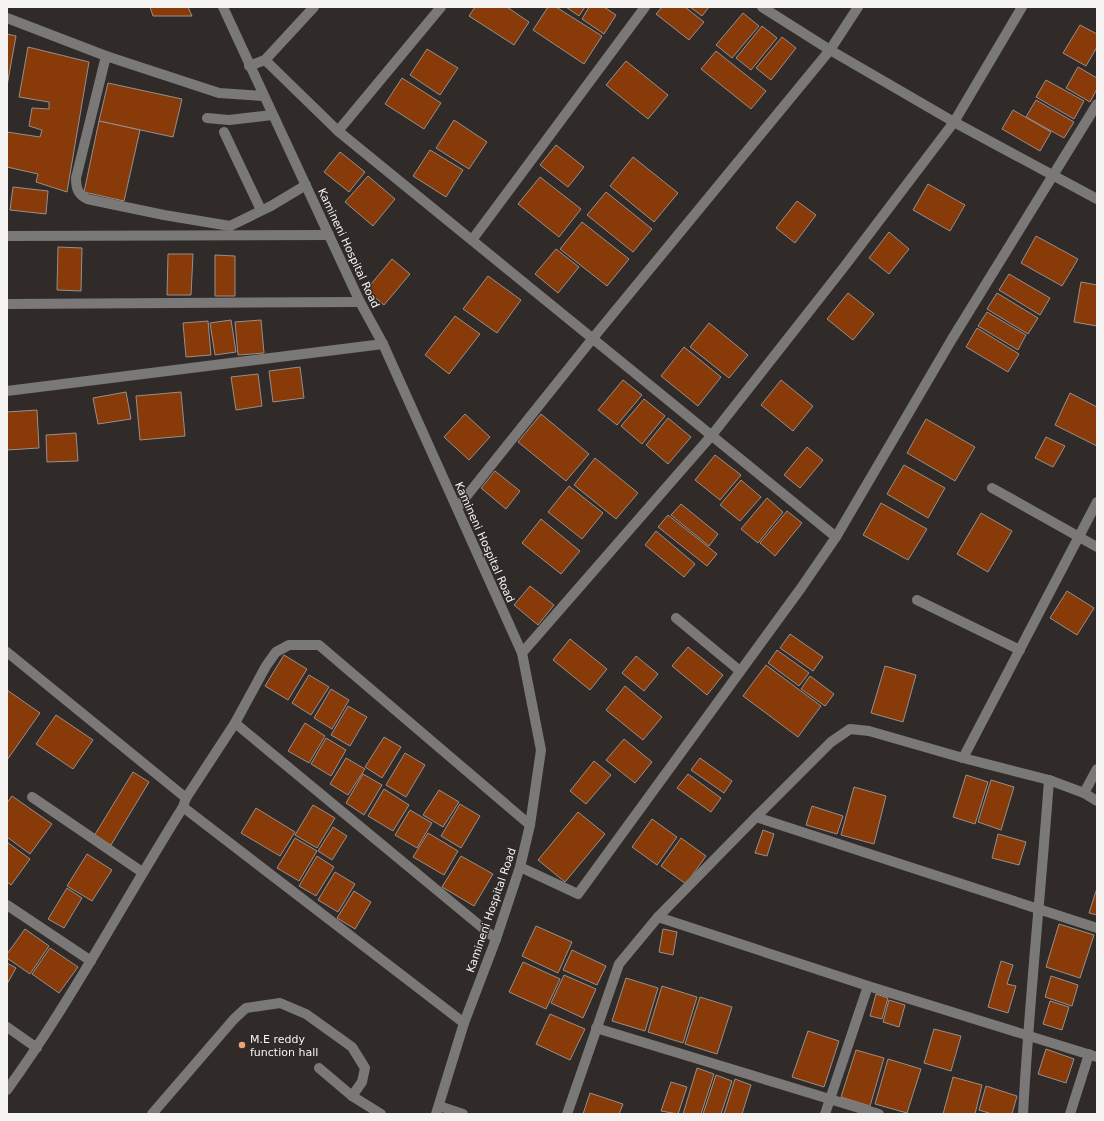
<svg xmlns="http://www.w3.org/2000/svg" width="1104" height="1121" viewBox="0 0 1104 1121" font-family="'DejaVu Sans',sans-serif">
<style>
.building{fill:#883a09;stroke:#95908d}
.lines{fill:none;stroke-linecap:round;stroke-linejoin:round}
.minor{stroke:#7b7978;stroke-width:10}
.poi-dot{fill:#f1a27b;stroke:#302b29;stroke-width:1.5}
.labels{text-anchor:middle;stroke-width:3;stroke-linejoin:round;paint-order:stroke}
.street-label{font-size:11px;fill:#f6f4f2;stroke:#302b29}
.poi-label{font-size:11px;fill:#f6f4f2;stroke:#302b29;text-anchor:start}
</style>
<rect width="100%" height="100%" fill="#302b29"/>
<g class="building">
<path d="M150,7H188L192,16H153Z"/>
<path d="M475,7H507L529,22L514,45L469,16Z"/>
<path d="M548,7H556L602,36L584,64L533,30Z"/>
<path d="M566,7H585L579,16Z"/>
<path d="M589,7H604L616,15L604,34L582,19Z"/>
<path d="M662,7H685L704,22L689,40L656,14Z"/>
<path d="M690,7H709L702,16Z"/>
<path d="M743,13L759,26L732,58L716,45Z"/>
<path d="M1080,25L1097,34V47L1086,66L1063,53Z"/>
<path d="M762,26L777,38L751,70L736,58Z"/>
<path d="M7,34L16,36L7,86Z"/>
<path d="M782,37L796,48L771,80L756,68Z"/>
<path d="M28,47L89,62L67,192L36,182L38,174L7,167V132L40,137L42,130L29,126L32,108L49,109V102L19,97Z"/>
<path d="M427,49L458,68L440,95L410,75Z"/>
<path d="M716,51L766,91L751,109L701,69Z"/>
<path d="M626,61L668,95L648,119L606,85Z"/>
<path d="M1078,67L1097,78V89L1090,102L1066,88Z"/>
<path d="M402,78L441,103L424,129L385,104Z"/>
<path d="M1046,80L1084,101L1074,119L1036,97Z"/>
<path d="M108,83L182,99L173,137L99,121Z"/>
<path d="M1036,100L1074,122L1064,138L1026,117Z"/>
<path d="M1013,110L1051,132L1040,151L1002,129Z"/>
<path d="M454,120L487,142L469,169L436,148Z"/>
<path d="M99,121L140,130L124,201L84,192Z"/>
<path d="M556,145L584,167L568,187L540,165Z"/>
<path d="M430,150L463,170L446,197L413,176Z"/>
<path d="M340,152L365,172L349,192L324,172Z"/>
<path d="M633,157L678,193L654,222L610,186Z"/>
<path d="M368,176L395,199L373,226L345,202Z"/>
<path d="M540,177L581,209L559,237L518,204Z"/>
<path d="M928,184L965,205L950,231L913,210Z"/>
<path d="M13,187L48,191L46,214L10,210Z"/>
<path d="M606,192L652,229L633,252L587,215Z"/>
<path d="M797,201L816,215L795,243L776,228Z"/>
<path d="M582,222L629,259L607,286L560,249Z"/>
<path d="M889,232L909,249L889,274L869,258Z"/>
<path d="M1036,236L1078,259L1062,286L1021,263Z"/>
<path d="M58,247L82,248L81,291L57,290Z"/>
<path d="M556,249L579,267L558,293L535,274Z"/>
<path d="M168,254H193L191,295H167Z"/>
<path d="M215,255L235,256V296H215Z"/>
<path d="M392,259L410,274L384,305L366,290Z"/>
<path d="M1009,274L1050,298L1040,315L999,290Z"/>
<path d="M488,276L521,300L497,333L463,309Z"/>
<path d="M1081,282L1097,285V326L1074,322Z"/>
<path d="M848,293L874,314L853,340L827,319Z"/>
<path d="M997,293L1038,318L1028,334L987,309Z"/>
<path d="M987,312L1026,335L1018,350L978,326Z"/>
<path d="M455,316L480,334L449,374L425,355Z"/>
<path d="M231,320L236,352L215,355L210,323Z"/>
<path d="M261,320L264,353L238,355L235,322Z"/>
<path d="M208,321L211,355L186,357L183,323Z"/>
<path d="M709,323L748,355L729,378L690,347Z"/>
<path d="M977,328L1019,354L1008,372L966,347Z"/>
<path d="M684,347L721,377L698,406L661,376Z"/>
<path d="M300,367L304,398L273,402L269,371Z"/>
<path d="M258,374L262,406L236,410L231,377Z"/>
<path d="M623,380L642,395L617,425L598,410Z"/>
<path d="M781,380L813,406L793,431L761,405Z"/>
<path d="M126,392L131,419L98,424L93,398Z"/>
<path d="M181,392L185,436L140,440L136,396Z"/>
<path d="M1070,393L1097,407V446L1055,425Z"/>
<path d="M644,399L665,416L642,444L621,426Z"/>
<path d="M37,410L39,448L7,450V412Z"/>
<path d="M465,414L490,437L469,460L444,437Z"/>
<path d="M541,414L589,454L566,481L518,442Z"/>
<path d="M668,418L691,437L668,464L646,445Z"/>
<path d="M926,419L975,447L955,481L907,453Z"/>
<path d="M76,433L78,461L47,462L46,435Z"/>
<path d="M1046,437L1065,446L1053,467L1035,458Z"/>
<path d="M807,447L823,460L800,488L784,475Z"/>
<path d="M715,455L741,475L720,500L695,480Z"/>
<path d="M595,458L638,493L616,519L574,485Z"/>
<path d="M904,465L945,488L928,518L887,494Z"/>
<path d="M495,471L520,491L506,509L481,488Z"/>
<path d="M741,480L761,497L740,521L720,505Z"/>
<path d="M569,486L603,513L582,539L548,512Z"/>
<path d="M767,498L783,512L758,543L741,529Z"/>
<path d="M881,503L927,529L908,560L863,535Z"/>
<path d="M681,504L718,534L709,546L671,515Z"/>
<path d="M787,511L802,523L775,556L760,543Z"/>
<path d="M981,513L1012,531L988,572L957,554Z"/>
<path d="M668,515L717,554L707,566L658,527Z"/>
<path d="M541,519L580,551L561,574L522,543Z"/>
<path d="M656,531L695,564L684,577L645,545Z"/>
<path d="M530,586L554,605L538,625L514,605Z"/>
<path d="M1067,591L1094,608L1077,635L1050,618Z"/>
<path d="M790,634L823,657L813,671L780,648Z"/>
<path d="M570,639L607,669L590,690L553,660Z"/>
<path d="M688,647L723,675L707,695L672,666Z"/>
<path d="M777,650L809,673L799,686L768,663Z"/>
<path d="M284,655L307,669L288,700L265,686Z"/>
<path d="M636,656L658,674L644,691L622,673Z"/>
<path d="M766,665L821,706L798,737L743,696Z"/>
<path d="M885,666L916,675L903,722L871,713Z"/>
<path d="M309,675L329,687L311,715L292,703Z"/>
<path d="M810,676L834,694L825,706L801,689Z"/>
<path d="M625,686L662,717L643,740L606,710Z"/>
<path d="M331,689L349,700L332,729L314,718Z"/>
<path d="M7,690L40,713L7,760Z"/>
<path d="M348,706L367,717L350,746L331,735Z"/>
<path d="M56,715L93,740L73,769L36,744Z"/>
<path d="M305,723L325,736L309,763L288,751Z"/>
<path d="M384,737L401,747L382,778L365,767Z"/>
<path d="M326,738L346,750L331,776L311,764Z"/>
<path d="M624,739L652,762L635,783L606,760Z"/>
<path d="M405,753L425,765L406,797L386,785Z"/>
<path d="M346,758L365,769L348,795L330,784Z"/>
<path d="M700,758L732,781L724,793L691,770Z"/>
<path d="M594,761L611,775L586,804L570,791Z"/>
<path d="M133,772L149,782L111,845L94,836Z"/>
<path d="M363,774L382,785L364,815L346,803Z"/>
<path d="M688,774L721,798L711,812L677,788Z"/>
<path d="M966,775L988,782L975,824L953,817Z"/>
<path d="M991,780L1014,787L1001,830L978,822Z"/>
<path d="M854,787L886,796L874,844L841,835Z"/>
<path d="M384,789L409,805L393,831L368,816Z"/>
<path d="M439,790L459,802L443,827L423,815Z"/>
<path d="M12,796L52,824L30,854L7,837V803Z"/>
<path d="M460,804L480,816L461,848L441,836Z"/>
<path d="M313,805L335,818L317,848L295,835Z"/>
<path d="M812,806L843,816L837,834L806,825Z"/>
<path d="M256,808L295,832L280,856L241,833Z"/>
<path d="M410,810L432,823L417,848L395,835Z"/>
<path d="M578,812L605,834L565,882L538,860Z"/>
<path d="M652,819L677,837L657,865L632,847Z"/>
<path d="M333,827L347,836L332,860L318,851Z"/>
<path d="M763,830L774,834L767,856L755,853Z"/>
<path d="M428,833L458,851L444,875L413,857Z"/>
<path d="M998,834L1026,842L1019,865L992,858Z"/>
<path d="M295,838L317,851L299,881L277,868Z"/>
<path d="M681,838L706,856L686,884L661,866Z"/>
<path d="M7,842L30,859L11,885L7,882Z"/>
<path d="M87,854L112,870L92,901L67,886Z"/>
<path d="M317,856L334,867L316,896L299,886Z"/>
<path d="M461,856L493,874L474,906L442,887Z"/>
<path d="M335,872L355,884L338,912L318,900Z"/>
<path d="M67,888L82,898L64,928L48,919Z"/>
<path d="M1097,888V915L1089,913Z"/>
<path d="M354,891L371,902L355,929L337,918Z"/>
<path d="M1059,924L1094,935L1080,978L1046,967Z"/>
<path d="M536,926L572,942L558,973L522,956Z"/>
<path d="M25,929L49,946L30,974L7,958V954Z"/>
<path d="M663,929L677,932L673,955L659,952Z"/>
<path d="M50,948L78,967L59,993L32,974Z"/>
<path d="M572,950L606,966L597,985L563,970Z"/>
<path d="M1001,961L1013,965L1007,984L1016,986L1008,1013L988,1007Z"/>
<path d="M523,962L560,979L546,1009L509,992Z"/>
<path d="M7,963L16,968L7,984Z"/>
<path d="M564,975L596,989L583,1018L551,1003Z"/>
<path d="M1051,976L1078,985L1072,1006L1045,997Z"/>
<path d="M626,978L658,988L645,1031L612,1021Z"/>
<path d="M662,986L697,997L683,1043L648,1032Z"/>
<path d="M876,994L888,998L882,1019L870,1016Z"/>
<path d="M700,997L732,1007L717,1054L685,1044Z"/>
<path d="M889,1000L905,1005L899,1027L883,1022Z"/>
<path d="M1050,1001L1069,1007L1062,1030L1043,1024Z"/>
<path d="M550,1014L585,1029L570,1060L536,1044Z"/>
<path d="M934,1029L961,1036L951,1071L924,1063Z"/>
<path d="M808,1031L839,1041L824,1087L792,1077Z"/>
<path d="M1046,1049L1074,1059L1066,1083L1038,1074Z"/>
<path d="M856,1050L884,1058L870,1106L841,1097Z"/>
<path d="M888,1059L921,1069L907,1113L875,1104Z"/>
<path d="M697,1068L714,1074L701,1114H683Z"/>
<path d="M716,1075L732,1081L721,1114H703Z"/>
<path d="M953,1077L982,1085L975,1114H943Z"/>
<path d="M735,1079L751,1085L742,1114H724Z"/>
<path d="M671,1082L687,1087L678,1114L661,1111Z"/>
<path d="M986,1086L1017,1096L1012,1114H992L979,1110Z"/>
<path d="M590,1093L623,1104L619,1114H583Z"/>
</g>
<g class="lines">
<g class="minor">
<path d="M223,7L360,302L383,344L522,653L541,750L530,825L520,867L496,939L464,1023L436,1114"/>
<path d="M762,7L830,50L954,122L1097,199"/>
<path d="M7,18L106,56L219,93L263,96"/>
<path d="M106,56L76,178C76,189 78,194 87,199L164,215L230,226L271,206L306,185"/>
<path d="M265,60L338,131L836,537L952,339L1097,104"/>
<path d="M249,66L265,60L314,7"/>
<path d="M207,118L229,120L272,115"/>
<path d="M338,131L441,7"/>
<path d="M224,132L261,210"/>
<path d="M7,236L329,235"/>
<path d="M472,240L645,7"/>
<path d="M7,304L360,302"/>
<path d="M7,391L383,344"/>
<path d="M992,488L1097,547"/>
<path d="M457,508L593,338L830,50L858,7"/>
<path d="M917,600L1020,650"/>
<path d="M676,618L740,671"/>
<path d="M7,652L186,798"/>
<path d="M522,653L712,435L844,267L954,122L1022,7"/>
<path d="M235,723L496,939"/>
<path d="M963,758L1097,502"/>
<path d="M1084,793L1097,769"/>
<path d="M32,797L142,872"/>
<path d="M183,807L464,1023"/>
<path d="M756,817L1097,928"/>
<path d="M520,867L578,894L801,588L836,537"/>
<path d="M7,905L91,961"/>
<path d="M658,917L868,986L1097,1057"/>
<path d="M7,1027L37,1048"/>
<path d="M596,1028L879,1114"/>
<path d="M319,1068L352,1096L381,1114"/>
<path d="M7,1090C72,1000 124,901 183,807L186,798L235,723L266,666L276,652L289,645H319L530,825"/>
<path d="M439,1106L463,1114"/>
<path d="M152,1114L234,1019L246,1008L280,1003L306,1014L352,1047L365,1068L362,1082L352,1096"/>
<path d="M567,1114L619,964L658,917L756,817L831,742L850,729L869,731L963,758L1049,780L1084,793L1097,801"/>
<path d="M825,1114L868,986"/>
<path d="M1023,1114C1029,1002 1041,891 1049,780"/>
<path d="M1070,1114L1089,1054"/>
</g>
</g>
<circle class="poi-dot" cx="242" cy="1045" r="4"/>
<g class="labels">
<g class="street-label">
<text transform="translate(349 248) rotate(65)" y="4">Kamineni Hospital Road</text>
<text transform="translate(485 542) rotate(66)" y="4">Kamineni Hospital Road</text>
<text transform="translate(491 910) rotate(-71)" y="4">Kamineni Hospital Road</text>
</g>
<g class="poi-label">
<text x="250" y="1043">M.E reddy<tspan x="250" dy="13">function hall</tspan></text>
</g>
</g>
<rect width="1104" height="1121" fill="none" stroke="#f6f4f2" stroke-width="16"/>
</svg>
